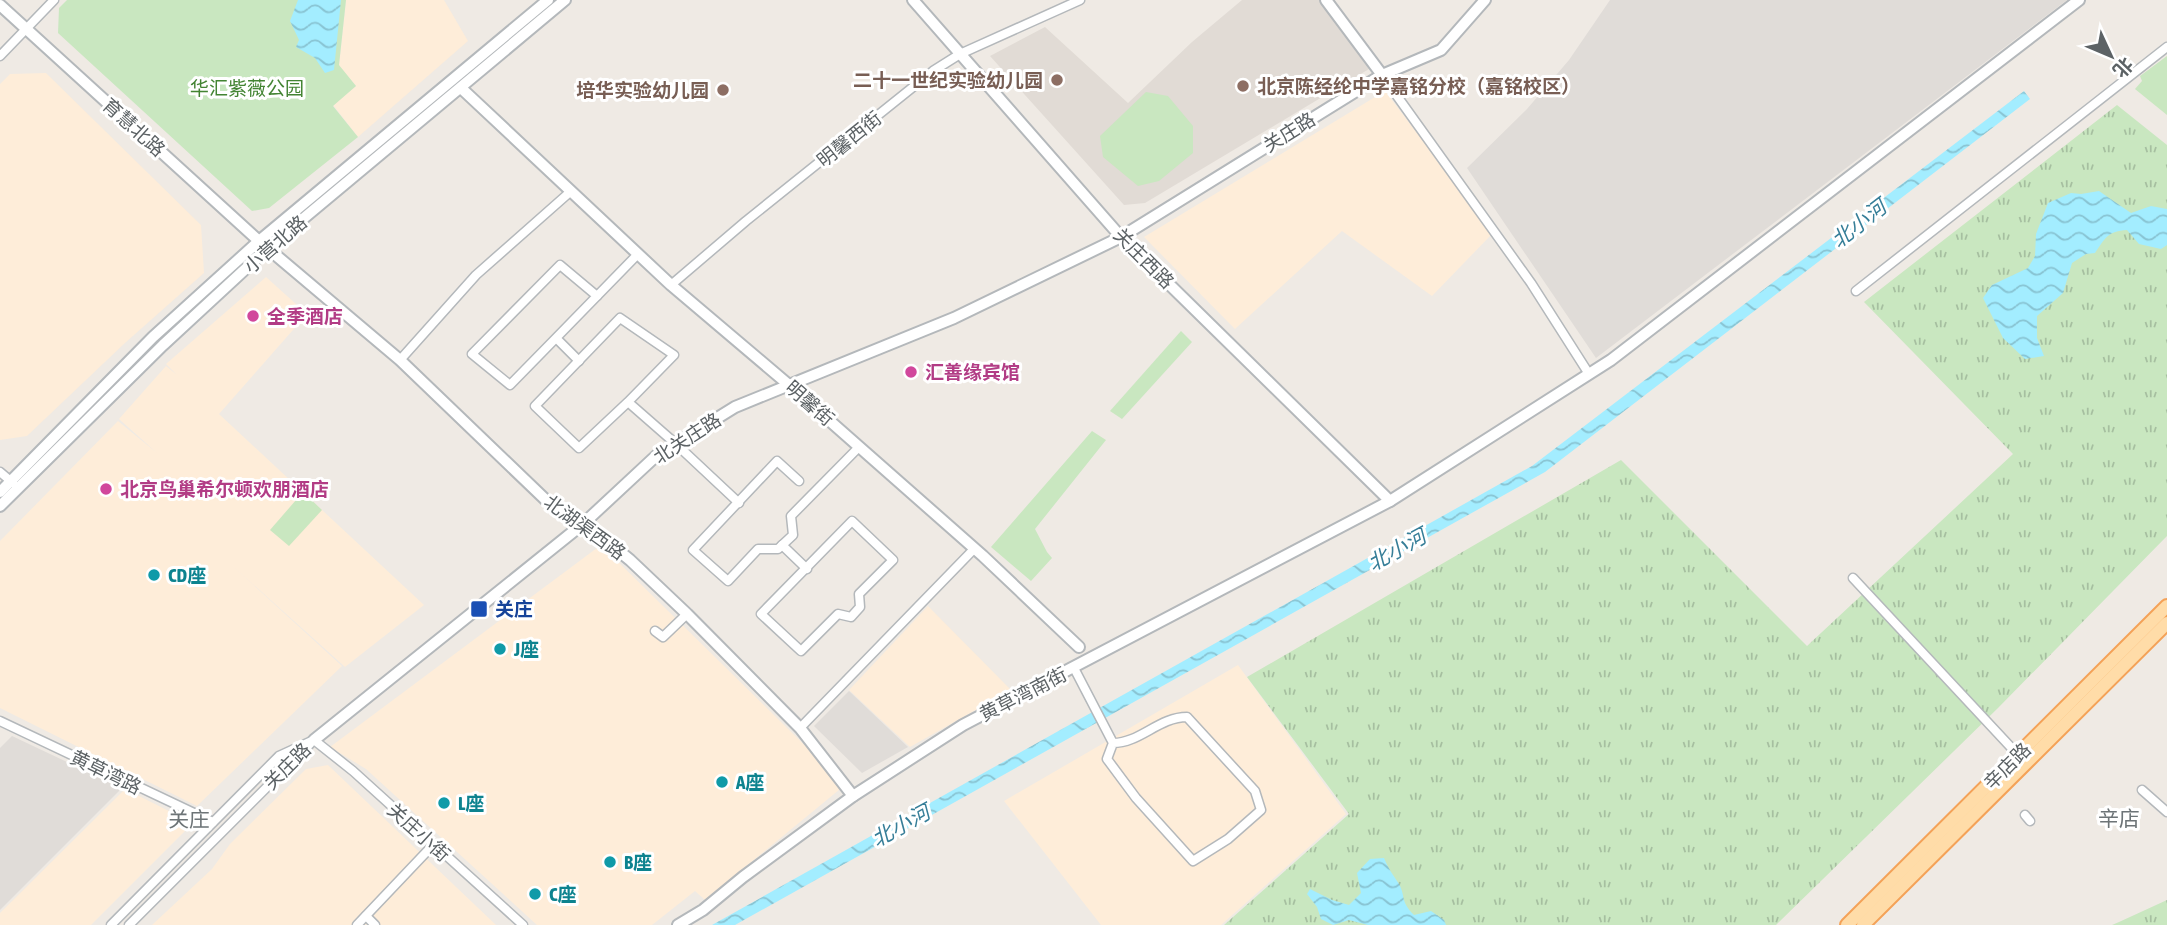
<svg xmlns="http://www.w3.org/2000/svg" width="2167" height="925" viewBox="0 0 2167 925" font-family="'Asap Condensed','Noto Sans SC',sans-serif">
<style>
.commercial{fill:#feedd9}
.industrial{fill:#e0dcd8}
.education{fill:#e1dbd5}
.grass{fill:url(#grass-tufts)}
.park{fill:#c9e7c0}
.water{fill:url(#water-waves)}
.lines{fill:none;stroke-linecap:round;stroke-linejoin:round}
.minor-casing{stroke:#b4b8bb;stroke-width:11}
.tertiary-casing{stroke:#b4b8bb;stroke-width:14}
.primary-casing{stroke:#f4a258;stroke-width:16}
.minor{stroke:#fff;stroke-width:8}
.tertiary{stroke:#fff;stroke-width:10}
.primary{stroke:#ffdca8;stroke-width:12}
.education-dot{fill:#8d6e63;stroke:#fff;stroke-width:2.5}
.hotel-dot{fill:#d1479c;stroke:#fff;stroke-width:2.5}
.culture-dot{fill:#0f9aa8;stroke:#fff;stroke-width:2.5}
.transit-dot{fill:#1a4fb4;stroke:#fff;stroke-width:2.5}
.labels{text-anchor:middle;stroke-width:6;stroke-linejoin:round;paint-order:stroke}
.education-label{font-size:19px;font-weight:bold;fill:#785e54;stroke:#fff;text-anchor:end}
.park-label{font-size:19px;fill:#438433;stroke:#fff}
.street-label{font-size:19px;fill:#5c6265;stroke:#fff}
.hotel-label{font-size:19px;font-weight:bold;fill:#b23c85;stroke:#fff;text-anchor:start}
.culture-label{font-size:19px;font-weight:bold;fill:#0d838f;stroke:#fff;text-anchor:start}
.transit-label{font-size:19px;font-weight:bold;fill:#164399;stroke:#fff;text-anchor:start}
.water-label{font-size:21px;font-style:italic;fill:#367e98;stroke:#fff}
.neighbourhood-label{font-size:21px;fill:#6d7477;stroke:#fff}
</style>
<defs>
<pattern id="grass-tufts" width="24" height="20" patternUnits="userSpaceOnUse" patternTransform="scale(1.75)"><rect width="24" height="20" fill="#c9e7c0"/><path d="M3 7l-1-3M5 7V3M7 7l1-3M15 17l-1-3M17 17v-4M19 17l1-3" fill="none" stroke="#a6bfa0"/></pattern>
<pattern id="water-waves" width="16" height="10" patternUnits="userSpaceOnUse" patternTransform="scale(1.75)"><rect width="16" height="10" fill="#a3edff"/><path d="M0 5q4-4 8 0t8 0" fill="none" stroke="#88c3d2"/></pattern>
</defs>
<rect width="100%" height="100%" fill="#efeae4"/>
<g class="commercial">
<path d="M346,0H444L468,41L358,137L333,105L356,86L339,66Z"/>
<path d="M46,73L201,225L204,273L125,343L27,436L0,440V84L10,74Z"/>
<path d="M1385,91L1493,233L1432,296L1342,231L1235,329L1144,237Z"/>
<path d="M266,277L307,314L219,414L424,605L345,667L225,559L342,666L197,806L0,708V541L118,421L157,453L119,419L166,366L177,375L166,364Z"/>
<path d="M601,545L845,785L705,900L695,891L652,925H537L366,769L330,747Z"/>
<path d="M928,606L1011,690L910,747L849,690Z"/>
<path d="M1238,665L1346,814L1221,925H1101L1004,801Z"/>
<path d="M328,765L496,925H152L212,869L230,844L306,769Z"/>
<path d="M125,789L193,823L91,925H0V913Z"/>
</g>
<g class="industrial">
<path d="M1610,0H2067L1596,358L1467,168L1527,109L1569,60Z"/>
<path d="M849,691L908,747L862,773L814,726Z"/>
<path d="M12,736L122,788L0,910V748Z"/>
</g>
<path class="education" d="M1242,0H1322L1369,69L1145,203L1124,205L990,56L1045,27L1128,103L1192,42Z"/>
<g class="grass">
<path d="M2117,105L2167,145V536L1998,708L1776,925H1224L1349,814L1247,677L1621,460L1807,646L2013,454L1864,302Z"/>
<path d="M2167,900V925H2112L2119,922Z"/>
</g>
<g class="park">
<path d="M67,0H346L339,65L356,86L333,106L358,137L269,208L252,211L58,33L59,8Z"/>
<path d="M2167,56V115L2135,89L2142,81L2140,76Z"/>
<path d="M1146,92L1168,96L1193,126V153L1159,181L1138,186L1103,157L1100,136Z"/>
<path d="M1181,331L1192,342L1122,419L1110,411Z"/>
<path d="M1092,431L1106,440L1035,529L1047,552L1052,558L1031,581L991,547Z"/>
<path d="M303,492L322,510L289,546L270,530Z"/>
</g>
<g class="water">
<path d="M298,0H341L334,70L325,73L315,58L296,47L299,40L290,21Z"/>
<path d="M2024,91L2030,99L1545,472L735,925H712L1532,466Z"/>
<path d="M2099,191L2131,213L2151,206L2167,209V245L2161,249L2139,244L2127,230C2108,231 2105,238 2095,253L2086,254L2072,263L2063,293L2037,316V338L2044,356L2025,359L2003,338L1983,298L1992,285L2028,268L2035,256L2036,234L2048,203L2071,193L2081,194Z"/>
<path d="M1384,858C1388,868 1393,875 1399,884C1406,897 1400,901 1414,915L1431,911L1444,920L1446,925H1368L1349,920L1333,925L1321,919L1317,907L1307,894L1310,889L1332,900L1349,905L1361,893L1357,873L1370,859Z"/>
</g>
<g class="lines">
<g class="minor-casing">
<g id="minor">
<path d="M0,56L54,0"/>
<path d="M1382,75L1531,283L1589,374"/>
<path d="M671,285L746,221L933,71L960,54L1080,0"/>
<path d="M1856,291L2167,47"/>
<path d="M597,296L638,254"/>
<path d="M556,338L510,385L472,354L560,265L597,296L556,338L579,361"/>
<path d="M400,360L476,275L570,192"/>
<path d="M628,402L579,448L535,406L620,318L674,355L628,402L676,444L739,503"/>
<path d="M0,472L13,483"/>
<path d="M799,481L777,461L693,550L728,581L758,549H778L793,535L791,516L859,447"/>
<path d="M852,521L893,560L859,594L860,607L851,617L838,614L801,651L761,614Z"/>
<path d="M782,545L807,569"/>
<path d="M1853,578L2019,756"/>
<path d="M655,631L663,637L687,614"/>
<path d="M1074,668L1113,743L1107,759L1136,798L1193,861L1228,839L1261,810L1255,791L1187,717C1159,717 1140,743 1113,743"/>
<path d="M0,721L213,822"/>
<path d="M800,728L974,549"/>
<path d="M314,740L353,771L523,925"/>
<path d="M2142,790L2167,812"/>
<path d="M2025,815L2030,821"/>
<path d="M366,916L375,925"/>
<path d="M111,925L279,756L314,740"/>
<path d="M129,925L310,744"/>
<path d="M357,925L433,845"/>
</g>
</g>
<g class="tertiary-casing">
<g id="tertiary">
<path d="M913,0L1121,237L1390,501"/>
<path d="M1326,0L1382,75"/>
<path d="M0,5L259,241L400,360L550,504L572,513L630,560L687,614L800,728L853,796"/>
<path d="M461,88L671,285L789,385L983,556L1079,647"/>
<path d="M0,492L153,337L259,241L548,0"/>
<path d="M0,506L163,345L268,248L565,0"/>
<path d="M314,740L584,523L656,456L735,407L954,318L1121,237L1382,75L1441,50L1485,0"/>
<path d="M678,925L703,910L743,877L853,796L963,725L1390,501L1611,360L2079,0"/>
</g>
</g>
<g class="primary-casing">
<g id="primary">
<path d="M1847,925L2167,606"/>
<path d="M1863,925L2167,623"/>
</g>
</g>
<use href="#minor" class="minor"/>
<use href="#tertiary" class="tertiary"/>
<use href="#primary" class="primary"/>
</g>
<g class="education-dot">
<circle cx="1057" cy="80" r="7"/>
<circle cx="1243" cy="86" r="7"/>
<circle cx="723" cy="90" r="7"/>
</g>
<g class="hotel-dot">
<circle cx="253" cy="316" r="7"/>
<circle cx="911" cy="372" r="7"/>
<circle cx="106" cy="489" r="7"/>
</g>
<g class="culture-dot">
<circle cx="154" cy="575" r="7"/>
<circle cx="500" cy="649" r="7"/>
<circle cx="722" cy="782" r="7"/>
<circle cx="444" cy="803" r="7"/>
<circle cx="610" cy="862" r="7"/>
<circle cx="535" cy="894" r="7"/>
</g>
<rect class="transit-dot" x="470" y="600" width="18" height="18" rx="3.5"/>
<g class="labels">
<g class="education-label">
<text x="1043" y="87">二十一世纪实验幼儿园</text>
<text x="1257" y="93" text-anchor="start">北京陈经纶中学嘉铭分校（嘉铭校区）</text>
<text x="709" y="97">培华实验幼儿园</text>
</g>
<g class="park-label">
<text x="247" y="95">华汇紫薇公园</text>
</g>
<g class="street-label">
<text transform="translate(134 127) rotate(42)" y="7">育慧北路</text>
<text transform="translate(1289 132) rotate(-32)" y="7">关庄路</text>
<text transform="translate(849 139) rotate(-39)" y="7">明馨西街</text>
<text transform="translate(275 244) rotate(-41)" y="7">小营北路</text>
<text transform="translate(1144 258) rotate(45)" y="7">关庄西路</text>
<text transform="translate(810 403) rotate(41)" y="7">明馨街</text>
<text transform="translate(687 438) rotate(-33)" y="7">北关庄路</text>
<text transform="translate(585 527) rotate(36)" y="7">北湖渠西路</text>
<text transform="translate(1023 694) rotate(-27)" y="7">黄草湾南街</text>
<text transform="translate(287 766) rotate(-45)" y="7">关庄路</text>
<text transform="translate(2007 766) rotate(-45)" y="7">辛店路</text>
<text transform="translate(106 772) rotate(26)" y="7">黄草湾路</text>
<text transform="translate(419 832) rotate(42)" y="7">关庄小街</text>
</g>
<g class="hotel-label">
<text x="267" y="323">全季酒店</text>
<text x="925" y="379">汇善缘宾馆</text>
<text x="120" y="496">北京鸟巢希尔顿欢朋酒店</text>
</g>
<g class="culture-label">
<text x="168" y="582">CD座</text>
<text x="514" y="656">J座</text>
<text x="736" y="789">A座</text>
<text x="458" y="810">L座</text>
<text x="624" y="869">B座</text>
<text x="549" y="901">C座</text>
</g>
<g class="transit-label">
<text x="495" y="616">关庄</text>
</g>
<g class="water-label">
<text transform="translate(1859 224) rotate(-38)" y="7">北小河</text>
<text transform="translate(1397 550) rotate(-29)" y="7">北小河</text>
<text transform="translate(901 826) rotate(-29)" y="7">北小河</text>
</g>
<g class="neighbourhood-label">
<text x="2119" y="826">辛店</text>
<text x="189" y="827">关庄</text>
</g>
</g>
<g transform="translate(2111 56) rotate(134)" stroke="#ffffff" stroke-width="5" paint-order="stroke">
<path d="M0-5L12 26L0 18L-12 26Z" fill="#5c6265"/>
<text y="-10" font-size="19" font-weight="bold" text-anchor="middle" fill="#5c6265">北</text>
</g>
</svg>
